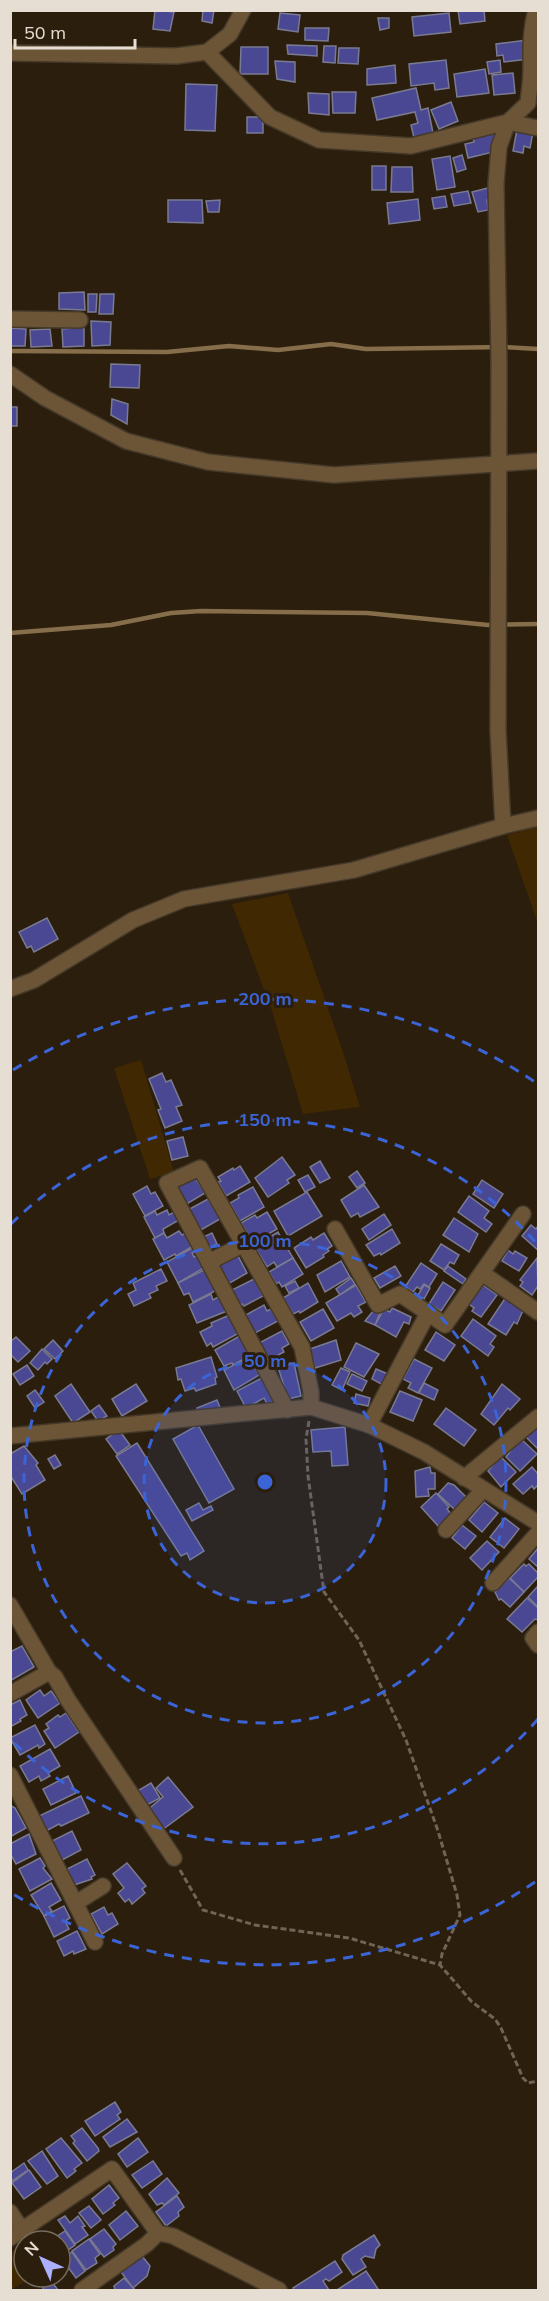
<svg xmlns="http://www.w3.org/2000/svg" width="549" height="2301" viewBox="0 0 549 2301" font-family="Mulish,sans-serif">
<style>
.grass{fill:#402802}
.park{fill:url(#park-tufts)}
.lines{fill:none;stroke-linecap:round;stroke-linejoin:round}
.stream{stroke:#866e4a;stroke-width:4.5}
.building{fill:#4a4793;stroke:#7a7b92;stroke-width:1.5}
.minor-casing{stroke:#453929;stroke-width:18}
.tertiary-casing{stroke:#453929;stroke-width:18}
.path{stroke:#706456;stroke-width:3;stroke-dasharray:6 3;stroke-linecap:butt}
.minor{stroke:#6c5536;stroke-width:15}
.tertiary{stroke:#6c5536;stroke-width:15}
.ring{fill:none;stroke:#3b64d7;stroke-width:3;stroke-dasharray:10 8}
.centre{fill:#3b64d7;stroke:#2b1e0d;stroke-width:3}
.ring-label{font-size:18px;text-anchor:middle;font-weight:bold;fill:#3b64d7;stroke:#2b1e0d;stroke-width:6;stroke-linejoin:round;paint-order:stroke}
</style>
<defs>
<pattern id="park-tufts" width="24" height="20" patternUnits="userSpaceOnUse" patternTransform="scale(1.5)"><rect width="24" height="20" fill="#402802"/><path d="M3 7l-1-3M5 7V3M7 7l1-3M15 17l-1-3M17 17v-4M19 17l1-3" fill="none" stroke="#5c4726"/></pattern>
</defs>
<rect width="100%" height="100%" fill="#2b1e0d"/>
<g class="grass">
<path d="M538,826V924L507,835Z"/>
<path d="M288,893L342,1049L360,1107L303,1114L272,1011L232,904Z"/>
<path d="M141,1060L174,1172L150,1179L114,1068Z"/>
</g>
<path class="park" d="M24,2242V2277H32L11,2290V2252Z"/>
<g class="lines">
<g class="stream">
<path d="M10,351L167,352L229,346L278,350L331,344L366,349L505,347L538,349"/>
<path d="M10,633L111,625L171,613L201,611L367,613L488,625L538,624"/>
</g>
</g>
<g class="building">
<path d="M155,10L174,12L170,31L153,29Z"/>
<path d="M203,10H214L212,23L202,21Z"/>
<path d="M458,10H484L485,21L460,24Z"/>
<path d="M280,13L300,15L298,32L278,29Z"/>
<path d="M449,13L451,32L414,36L412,17Z"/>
<path d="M378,18H389V28L380,30Z"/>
<path d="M305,28H329L328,41L305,40Z"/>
<path d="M527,40L529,59L504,62L503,55L497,56L496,44Z"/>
<path d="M287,45L317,46V56L288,54Z"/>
<path d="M324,46H336L335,63L323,62Z"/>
<path d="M241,47H268V74H240Z"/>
<path d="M339,48H359L358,64L338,63Z"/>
<path d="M446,60L449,88L435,90L434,83L411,86L409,64Z"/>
<path d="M500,60L501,72L489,74L487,62Z"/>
<path d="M275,61L295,62V82L277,79Z"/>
<path d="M395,65L396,83L367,85V69Z"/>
<path d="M485,69L489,93L457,97L454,74Z"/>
<path d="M513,73L515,93L494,95L492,75Z"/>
<path d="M186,84L217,85L215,131L185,130Z"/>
<path d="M416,88L421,110L428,108L434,138L415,142L411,125L418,123L415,112L377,120L372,98Z"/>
<path d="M332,92H356L355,113H333Z"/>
<path d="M308,93L329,94V115L309,113Z"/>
<path d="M451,102L458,121L439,129L431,110Z"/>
<rect x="247" y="117" width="16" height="16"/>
<path d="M499,127L500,136L494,137L497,151L468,158L465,144L474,142L472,133Z"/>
<path d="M517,129L533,132L530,148L524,146L523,153L513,151Z"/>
<path d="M462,155L466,169L457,172L453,158Z"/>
<path d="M450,156L455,187L437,190L432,159Z"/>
<rect x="372" y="166" width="14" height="24"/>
<path d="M392,167H412L413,192H391Z"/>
<path d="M488,188L491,199L487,200L488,210L478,212L472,192Z"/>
<path d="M468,191L471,203L454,206L451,194Z"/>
<path d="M445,196L447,207L434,209L432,198Z"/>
<path d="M418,199L420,220L389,224L387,203Z"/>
<path d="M168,200H202L203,223L168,222Z"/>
<path d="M220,200L219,212H208L206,201Z"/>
<path d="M84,292L85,310L59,309V293Z"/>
<path d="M88,294H97L96,312H88Z"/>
<path d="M100,294H114L113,314H99Z"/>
<path d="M91,321L111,322L110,345L92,346Z"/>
<path d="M84,327V346L63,347L62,329Z"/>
<path d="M10,328L26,329L25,346H10Z"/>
<path d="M50,329L52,346L31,347L30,330Z"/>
<path d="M111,364L140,365L139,388L110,387Z"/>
<path d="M112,399L128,404L127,424L111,415Z"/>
<rect x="10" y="407" width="7" height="19"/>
<path d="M47,918L58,939L34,952L31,946L27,948L19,932Z"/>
<path d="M162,1073L166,1082L171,1080L182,1105L176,1107L182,1121L165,1128L158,1110L161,1109L149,1079Z"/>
<path d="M183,1137L188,1156L172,1160L167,1141Z"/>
<path d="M282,1157L295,1175L287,1180L289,1183L268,1197L255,1178Z"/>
<path d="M320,1161L330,1178L320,1183L310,1167Z"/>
<path d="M240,1166L250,1182L226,1196L218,1182L221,1181L218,1177L233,1168L234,1170Z"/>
<path d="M357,1171L365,1183L357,1188L349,1177Z"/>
<path d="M308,1175L315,1187L305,1192L298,1180Z"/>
<path d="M194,1176L205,1193L185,1205L174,1186Z"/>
<path d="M482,1180L503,1194L494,1208L473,1194Z"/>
<path d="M364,1185L379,1207L360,1217L358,1213L351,1217L341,1200Z"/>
<path d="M147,1186L151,1194L155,1192L163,1206L145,1216L133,1194Z"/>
<path d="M253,1187L264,1207L240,1221L230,1203L239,1198L238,1195Z"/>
<path d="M307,1192L322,1216L288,1236L274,1211Z"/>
<path d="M469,1196L489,1211L484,1218L492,1224L486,1232L458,1212Z"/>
<path d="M208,1199L220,1219L199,1231L186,1211Z"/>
<path d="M167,1210L169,1215L174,1212L179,1220L163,1229L164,1233L155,1238L144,1217L155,1211L157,1215Z"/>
<path d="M267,1212L277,1229L253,1243L241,1223L255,1215L257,1218Z"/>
<path d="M384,1214L391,1225L369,1240L362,1229Z"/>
<path d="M454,1218L478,1234L469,1252L443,1235Z"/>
<path d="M531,1225L536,1229L538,1226V1250L522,1236Z"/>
<path d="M392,1229L400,1243L381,1255L380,1253L374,1256L366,1245Z"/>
<path d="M179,1231L182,1235L188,1232L195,1245L176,1256L175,1254L164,1260L153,1239L164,1233L167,1238Z"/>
<path d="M278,1232L293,1258L277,1267L274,1262L267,1267L254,1246Z"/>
<path d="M212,1233L217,1244L206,1249L201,1238Z"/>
<path d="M324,1233L332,1246L327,1249L329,1251L323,1255L324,1257L306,1268L294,1248L311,1237L313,1240Z"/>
<path d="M441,1244L459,1255L454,1264L450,1262L444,1270L430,1261Z"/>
<path d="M196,1246L198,1250L192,1253L194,1257L199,1254L207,1266L178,1283L167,1262Z"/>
<path d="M508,1250L513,1254L515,1251L527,1258L519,1271L502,1261Z"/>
<path d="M237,1254L247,1273L228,1284L217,1264Z"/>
<path d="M293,1258L303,1274L282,1287L279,1282L276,1284L269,1272Z"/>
<path d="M537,1258L538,1286L532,1295L520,1286L523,1282L520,1280Z"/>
<path d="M341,1261L350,1277L325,1292L317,1275Z"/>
<path d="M421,1263L437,1274L429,1287L424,1284L420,1289L417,1287L413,1292L405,1287Z"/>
<path d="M395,1266L401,1276L380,1288L374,1278Z"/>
<path d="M448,1266L466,1279L463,1284L444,1271Z"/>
<path d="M161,1269L167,1281L156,1286L158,1290L149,1294L151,1298L134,1306L128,1294L136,1290L133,1283Z"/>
<path d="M206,1269L219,1289L193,1302L189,1293L184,1295L178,1283Z"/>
<path d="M351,1278L355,1284L340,1295L336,1289Z"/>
<path d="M254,1279L263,1296L244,1306L242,1304L238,1306L230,1291Z"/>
<path d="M295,1281L299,1288L289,1293L285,1286Z"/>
<path d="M443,1282L455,1290L441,1311L429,1304Z"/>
<path d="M308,1283L318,1302L300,1313L299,1311L293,1314L283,1298Z"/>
<path d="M356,1285L366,1302L358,1306L362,1312L354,1317L351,1313L337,1321L326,1303Z"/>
<path d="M424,1285L430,1288L424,1299L418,1295Z"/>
<path d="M483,1285L497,1295L481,1317L472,1311L474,1308L469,1304Z"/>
<path d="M211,1294L213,1300L220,1296L227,1311L197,1323L189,1305Z"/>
<path d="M506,1297L524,1308L517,1324L514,1322L506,1335L488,1324Z"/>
<path d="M264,1305L267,1311L271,1309L278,1321L253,1334L244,1316Z"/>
<path d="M392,1308L411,1317L409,1324L404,1322L396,1337L375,1325L384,1309L390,1312Z"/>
<path d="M323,1309L334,1328L311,1341L300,1322Z"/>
<path d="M374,1310L380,1313L375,1325L365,1321Z"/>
<path d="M232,1314L241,1332L213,1347L211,1343L207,1346L200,1332L212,1326L211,1323Z"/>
<path d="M473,1319L496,1336L490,1344L494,1347L488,1356L461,1336Z"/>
<path d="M282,1331L289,1344L282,1348L284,1352L269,1360L259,1343Z"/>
<path d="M436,1332L455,1345L444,1361L425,1350Z"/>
<path d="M243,1334L250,1356L233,1365L232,1363L224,1366L215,1350Z"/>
<path d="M16,1337L30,1351L18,1362L10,1354V1342Z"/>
<path d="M53,1340L63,1351L55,1359L44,1349Z"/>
<path d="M336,1340L341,1360L315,1368L310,1349Z"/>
<path d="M356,1343L379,1354L364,1377L344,1367Z"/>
<path d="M42,1349L52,1359L47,1364L45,1362L38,1370L30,1363Z"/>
<path d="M211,1357L217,1377L215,1378L216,1384L196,1391L194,1388L185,1391L181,1379L178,1380L176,1368Z"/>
<path d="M245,1359L248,1365L253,1364L259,1375L234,1390L224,1370Z"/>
<path d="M414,1359L432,1368L418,1393L408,1388L411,1383L403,1379Z"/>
<path d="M294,1363L301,1396L288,1399L278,1367Z"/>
<path d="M27,1365L34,1376L20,1385L13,1374Z"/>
<path d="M341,1368L350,1372L342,1390L332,1385Z"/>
<path d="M376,1369L388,1374L383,1385L372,1379Z"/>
<path d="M352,1374L367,1381L362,1391L347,1384Z"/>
<path d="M266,1376L278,1400L267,1404L264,1398L246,1408L237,1391Z"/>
<path d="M424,1383L438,1390L434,1400L419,1393Z"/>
<path d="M71,1384L90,1412L73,1423L55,1396Z"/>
<path d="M136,1384L147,1401L122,1416L112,1399Z"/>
<path d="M502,1384L520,1399L510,1410L508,1408L494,1425L481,1414Z"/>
<path d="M35,1390L44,1402L35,1408L27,1396Z"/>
<path d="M400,1391L422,1400L413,1421L390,1412Z"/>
<path d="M356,1394L370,1398L368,1406L354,1403Z"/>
<path d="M217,1400L221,1410L198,1414L197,1408Z"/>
<path d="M99,1405L107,1416L98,1421L91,1411Z"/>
<path d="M446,1408L476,1430L464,1446L434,1424Z"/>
<path d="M538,1424V1449L526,1437Z"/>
<path d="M198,1425L234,1489L209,1503L173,1439Z"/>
<path d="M345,1427L348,1465L332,1466L331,1451L313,1452L311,1430Z"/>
<path d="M119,1430L130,1445L117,1454L106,1439Z"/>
<path d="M520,1438L537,1454L520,1471L506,1457Z"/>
<path d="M137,1443L204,1551L190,1560L187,1553L181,1556L116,1456Z"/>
<path d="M24,1446L38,1463L36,1465L45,1480L22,1494L10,1475V1454Z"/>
<path d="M55,1455L61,1465L54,1469L48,1459Z"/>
<path d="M500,1456L516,1472L501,1487L488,1471Z"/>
<path d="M430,1467L431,1473H435V1489H428L429,1496L416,1497L415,1471Z"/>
<path d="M532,1467L538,1474V1485L534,1489L532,1486L523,1494L513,1484Z"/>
<path d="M448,1483L454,1485L467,1498L455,1510L438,1494Z"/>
<path d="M436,1493L449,1507L447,1509L452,1515L439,1527L421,1507Z"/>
<path d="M484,1502L498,1513L482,1532L469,1520Z"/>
<path d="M199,1503L203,1510L211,1506L213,1510L192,1521L186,1510Z"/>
<path d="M505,1518L519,1529L504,1548L490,1537Z"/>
<path d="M462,1525L476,1536L465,1549L452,1538Z"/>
<path d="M487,1541L499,1552L482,1570L470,1558Z"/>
<path d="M538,1548V1567L529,1559Z"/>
<path d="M524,1564L526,1566L529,1564L538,1573V1577L524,1592L510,1578Z"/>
<path d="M509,1578L524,1592L510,1607L501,1599L499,1600L495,1592Z"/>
<path d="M538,1586V1607L528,1597Z"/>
<path d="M527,1598L538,1608V1620L535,1619L522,1632L507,1619Z"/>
<path d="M22,1646L34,1667L10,1681V1652Z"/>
<path d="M40,1690L44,1696L51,1691L60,1703L38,1718L26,1700Z"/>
<path d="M20,1700L27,1715L20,1719L21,1721L10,1727V1705Z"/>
<path d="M66,1713L79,1732L55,1748L44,1731L49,1728L46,1724L58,1715L60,1717Z"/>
<path d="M35,1725L45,1744L39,1748L38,1745L20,1755L10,1738Z"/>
<path d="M50,1749L60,1766L48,1773L50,1776L41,1781L39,1776L29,1782L20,1766Z"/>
<path d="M68,1776L76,1793L51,1805L43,1789Z"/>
<path d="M168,1777L193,1807L162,1830L146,1811L163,1797L156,1788Z"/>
<path d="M151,1783L160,1798L143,1807L134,1793Z"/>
<path d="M81,1796L89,1813L61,1826L59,1824L46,1831L39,1816Z"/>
<path d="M10,1805L15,1808L26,1828L10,1837Z"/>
<path d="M72,1831L81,1850L62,1860L52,1841Z"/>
<path d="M29,1834L36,1854L16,1864L10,1853V1844Z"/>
<path d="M40,1858L45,1866L43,1868L52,1879L30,1891L19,1869Z"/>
<path d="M87,1859L95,1875L91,1877L92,1879L74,1885L67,1869Z"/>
<path d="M127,1863L146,1886L142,1889L145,1893L132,1904L129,1899L125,1902L118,1893L124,1888L113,1874Z"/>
<path d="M51,1883L61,1900L49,1907L52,1911L44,1916L31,1895Z"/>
<path d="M64,1906L70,1918L65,1921L69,1929L54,1937L44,1916Z"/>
<path d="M104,1907L108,1915L112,1913L118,1924L102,1934L91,1914Z"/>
<path d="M77,1931L86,1949L74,1954L73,1951L64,1956L57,1941Z"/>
<path d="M115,2102L121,2112L117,2115L120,2119L95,2136L85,2121Z"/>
<path d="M127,2119L137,2132L110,2147L103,2137Z"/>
<path d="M82,2128L98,2148L99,2151L87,2161L73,2143L75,2141L71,2136Z"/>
<path d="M61,2138L82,2163L74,2169L76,2171L67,2178L46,2149Z"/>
<path d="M138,2138L148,2152L127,2167L118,2154Z"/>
<path d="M42,2151L58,2176L47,2184L28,2161Z"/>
<path d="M153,2161L162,2174L142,2188L132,2175Z"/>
<path d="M24,2163L28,2170L12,2181L10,2173Z"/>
<path d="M29,2170L41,2187L24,2199L12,2183Z"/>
<path d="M167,2178L179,2193L164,2205L162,2203L157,2205L149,2194Z"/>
<path d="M109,2185L119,2198L113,2203L115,2205L103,2214L92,2199Z"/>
<path d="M177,2196L184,2207L178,2212L179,2216L166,2226L156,2212Z"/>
<path d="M89,2206L101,2220L91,2228L79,2213Z"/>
<path d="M126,2211L138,2226L120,2240L109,2225Z"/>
<path d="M65,2216L70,2223L78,2216L85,2226L82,2227L88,2235L75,2244L58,2220Z"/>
<path d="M104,2229L116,2244L113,2247L114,2250L104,2257L90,2239Z"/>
<path d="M65,2231L75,2245L60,2256V2241H50Z"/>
<path d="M374,2235L380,2245L376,2249L374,2258L365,2256L361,2259L366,2267L353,2275L342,2259L343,2255Z"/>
<path d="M89,2239L100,2254L95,2258L97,2263L86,2270L72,2251Z"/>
<path d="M72,2252L85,2271L76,2278L62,2259Z"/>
<path d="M142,2256L150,2266L147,2276L133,2288L121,2272Z"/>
<path d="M335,2261L342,2272L329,2281L326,2279L323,2281L329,2290H294L293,2288Z"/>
<path d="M366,2271L378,2289L376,2290H337Z"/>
<path d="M37,2277H48L58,2290H44Z"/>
<path d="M124,2278L135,2290H115L114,2286Z"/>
</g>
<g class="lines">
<g class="minor-casing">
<g id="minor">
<path d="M207,52L270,117L319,140L411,146L508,122L538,128"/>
<path d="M10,53L176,56L207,52L230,34L243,10"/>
<path d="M10,319L80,320"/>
<path d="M503,826L498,731L499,363L496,184L499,147L508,122L528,103C529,92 531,80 531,69C531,48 530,31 536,10"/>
<path d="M10,989L34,980L133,920L184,899L354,870L503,826L538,818"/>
<path d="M335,1229L378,1305L400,1294L428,1313L369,1425"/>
<path d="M209,1262L244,1244"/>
<path d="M482,1273L538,1312"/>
<path d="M428,1313L445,1325L523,1214"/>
<path d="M287,1410L167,1183L200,1168L302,1347L311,1392V1407"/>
<path d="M10,1436L311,1407L369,1425L424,1452L538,1523"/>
<path d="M464,1478L538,1417"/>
<path d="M446,1530L483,1490"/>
<path d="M493,1583L538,1533"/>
<path d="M10,1605L49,1672L10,1694"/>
<path d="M538,1632L533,1638L538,1645"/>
<path d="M49,1672L55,1677L68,1700L174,1858"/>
<path d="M10,1775L95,1942"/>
<path d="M76,1903L103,1886"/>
<path d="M10,2212L22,2230"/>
<path d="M10,2238L112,2169L158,2233L173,2236L279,2290"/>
<path d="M82,2290L147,2244L158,2233"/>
</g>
</g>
<g class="tertiary-casing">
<path id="tertiary" d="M10,374L45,398L126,441L208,462L334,475L538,461"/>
</g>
<g class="path">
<path d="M309,1421L306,1439L308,1476L324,1592L359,1640L406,1740L438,1831L457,1895L460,1915L442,1954L440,1965"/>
<path d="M180,1870L203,1910L255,1925L349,1938L440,1965L472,2002L495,2019L501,2028L523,2078L528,2083L538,2081"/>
</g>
<use href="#minor" class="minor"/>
<use href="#tertiary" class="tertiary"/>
</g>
<circle cx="265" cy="1482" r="121" fill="#3b64d7" fill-opacity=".12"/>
<g class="ring">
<circle cx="265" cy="1482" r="121"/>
<circle cx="265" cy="1482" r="241"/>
<path d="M538 1719A362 362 0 0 1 11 1740M11 1224A362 362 0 0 1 538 1245"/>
<path d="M535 1882A483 483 0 0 1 13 1894M13 1070A483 483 0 0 1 535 1082"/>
</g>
<circle cx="265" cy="1482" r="9" class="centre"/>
<g class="ring-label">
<text x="265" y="1005">200 m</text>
<text x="265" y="1126">150 m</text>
<text x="265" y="1247">100 m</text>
<text x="265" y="1367">50 m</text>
</g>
<rect width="549" height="2301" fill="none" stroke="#e7ded3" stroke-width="24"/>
<g transform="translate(42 2259) rotate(315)"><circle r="28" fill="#2b1e0d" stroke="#766b5c" stroke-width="1.5"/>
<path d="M0-4.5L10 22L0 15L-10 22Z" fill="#acaffb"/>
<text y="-9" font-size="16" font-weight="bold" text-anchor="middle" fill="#e7ded3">N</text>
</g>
<path d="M15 39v9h120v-9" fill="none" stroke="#e7ded3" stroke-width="3"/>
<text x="24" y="39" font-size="18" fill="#e7ded3" stroke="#2b1e0d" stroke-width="4.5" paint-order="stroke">50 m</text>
</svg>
